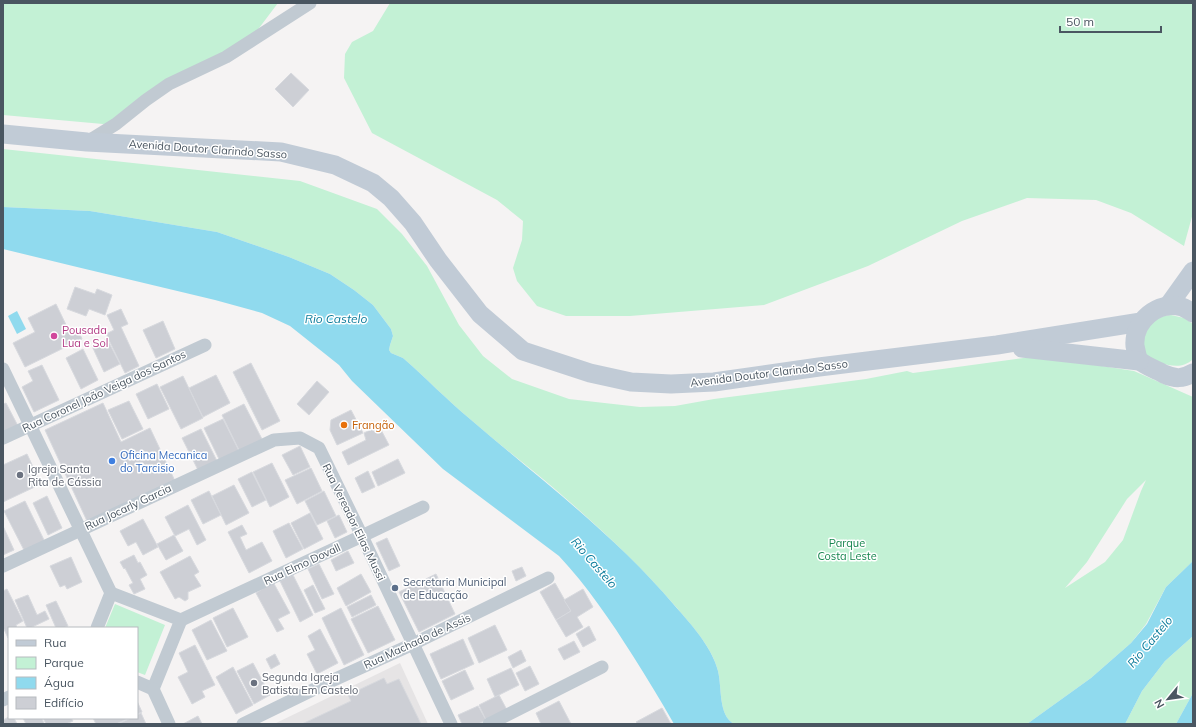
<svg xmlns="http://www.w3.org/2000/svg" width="1196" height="727" viewBox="0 0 1196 727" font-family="Mulish,sans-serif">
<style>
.education{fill:#e6e4e5}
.green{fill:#c3f1d5;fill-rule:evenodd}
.water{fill:#90daee}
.building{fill:#cdcfd5;stroke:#d7d9de}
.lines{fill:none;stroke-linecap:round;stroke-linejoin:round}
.street{stroke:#c1cad2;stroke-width:13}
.secondary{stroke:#c1cbd6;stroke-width:19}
.hotel-dot{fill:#d1479c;stroke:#fff;stroke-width:1.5}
.food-dot{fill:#e8710a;stroke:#fff;stroke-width:1.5}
.shop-dot{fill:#3f7fe0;stroke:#fff;stroke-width:1.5}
.worship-dot{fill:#6b7280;stroke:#fff;stroke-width:1.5}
.service-dot{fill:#5c6f8a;stroke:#fff;stroke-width:1.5}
.labels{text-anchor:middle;stroke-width:3;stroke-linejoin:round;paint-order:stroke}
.street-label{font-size:11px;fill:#4a5661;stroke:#fff}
.hotel-label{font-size:11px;fill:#b23c85;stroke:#fff;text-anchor:start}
.food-label{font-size:11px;fill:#c56008;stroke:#fff;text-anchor:start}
.shop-label{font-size:11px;fill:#366cbe;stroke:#fff;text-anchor:start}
.worship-label{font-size:11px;fill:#5b616d;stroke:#fff;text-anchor:start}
.park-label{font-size:11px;fill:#17864f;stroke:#fff}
.service-label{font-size:11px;fill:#4e5e75;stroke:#fff;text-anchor:start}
.water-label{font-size:12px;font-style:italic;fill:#0c7c9b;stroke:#fff}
</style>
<rect width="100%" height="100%" fill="#f5f3f3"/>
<path class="education" d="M400,663L428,724H274Z"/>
<g class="green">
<path d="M3,3H278L244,48L205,69L116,123L103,124L3,115Z"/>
<path d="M390,3H1193V213L1185,242L1184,246L1131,213L1096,200L1027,198L962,221L868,266L764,305L630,316H566L537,306L517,281L513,268L522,240L523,221L497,200L372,133L344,78L345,54L352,42L373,31Z"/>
<path d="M3,149L300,181L377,209L402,234L427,266L459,325L483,356L512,379L569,399L640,407L675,406L714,399L866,379L907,371L913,373L1038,356L1134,371L1193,397V561L1166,587L1146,624L1131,643L1091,678L1027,724H734C718,715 722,687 718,671C712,647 692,626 677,608C641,566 599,527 556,490C528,466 498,444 470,419C447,400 426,378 403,358L391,353L389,350L390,345L393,336L391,329L373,305L354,290L330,274L289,257L217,232L90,211L3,207ZM1146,480L1141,491L1123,540L1105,562L1065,588L1087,562L1127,499Z"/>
<path d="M1171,315L1184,318L1193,324V359C1183,369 1170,366 1158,362C1155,361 1152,360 1149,358C1145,355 1143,350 1141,345L1152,318Z"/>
<path d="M115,604L165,625L145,675L137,672V628H105Z"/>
<path d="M1193,636V693L1176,724H1125L1142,691L1165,661Z"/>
</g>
<g class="water">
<path d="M3,207L90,211L217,232L289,257L330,274L354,290L373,305L391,329L393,336L390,345L389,350L391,353L403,358C426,378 447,400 470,419C540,479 615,535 675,606C691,624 712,647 718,671C722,687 718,715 734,724H674C661,701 647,678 633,656C611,621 587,586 559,556L443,469L352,381L339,365L290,326L262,313L215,300L77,267L3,249Z"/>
<path d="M17,311L26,329L17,334L8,316Z"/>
<path d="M1193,561V636L1165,661L1142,691L1125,724H1027L1091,678L1131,643L1147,624L1166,587Z"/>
<path d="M1193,693V724H1176Z"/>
</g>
<g class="building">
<path d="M291,73L309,90L293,107L275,89Z"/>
<path d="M75,287L95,294L97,289L112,295L105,315L89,309L86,316L67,309Z"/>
<path d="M56,304L69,331L77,327L82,339L25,367L13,343L35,332L28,318Z"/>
<path d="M121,309L128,324L121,327L139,366L125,373L106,334L114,330L107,315Z"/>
<path d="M163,321L175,349L156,358L143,330Z"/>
<path d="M107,339L120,364L104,372L92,346Z"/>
<path d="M83,349L98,380L81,389L66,358Z"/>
<path d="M251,363L280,421L262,430L233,372Z"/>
<path d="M42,365L59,400L34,412L22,387L33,381L28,371Z"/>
<path d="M216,375L230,403L203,417L189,388Z"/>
<path d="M183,376L203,418L181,429L160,387Z"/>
<path d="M317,381L329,392L309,415L297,404Z"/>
<path d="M157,384L169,409L148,419L136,394Z"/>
<path d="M129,401L143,429L122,439L108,410Z"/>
<path d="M6,403L18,426L3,433V404Z"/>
<path d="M103,403L121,442L150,428L175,481L87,521L45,430Z"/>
<path d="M244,404L263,441L240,452L222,415Z"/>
<path d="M351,410L363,433L337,445L330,430L331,420Z"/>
<path d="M223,419L239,451L220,461L204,428Z"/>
<path d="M379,426L389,445L348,465L342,452L366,440L364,433Z"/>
<path d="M201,429L217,461L198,470L182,438Z"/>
<path d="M300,446L310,467L293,475L282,455Z"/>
<path d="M27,454L41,484L3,502V465Z"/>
<path d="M398,459L405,473L378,486L372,472Z"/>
<path d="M272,463L289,497L270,507L253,472Z"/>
<path d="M311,468L322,491L297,504L285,480Z"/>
<path d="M368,471L375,487L362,493L355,478Z"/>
<path d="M252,472L266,500L252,507L238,479Z"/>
<path d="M234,485L249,513L226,525L212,496Z"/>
<path d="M209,491L221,515L203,524L191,500Z"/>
<path d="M324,491L336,516L317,525L305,501Z"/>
<path d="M47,496L62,528L48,535L33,503Z"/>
<path d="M25,501L45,542L25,552L4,511Z"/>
<path d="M188,505L206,540L197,545L189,529L175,536L165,517Z"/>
<path d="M310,513L323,539L304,549L291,523Z"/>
<path d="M339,515L347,532L335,538L327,521Z"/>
<path d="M143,519L158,547L143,555L136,542L128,546L120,531Z"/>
<path d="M289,523L303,549L286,558L273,531Z"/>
<path d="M242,525L247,534L240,537L246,550L262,542L272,561L249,573L228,532Z"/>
<path d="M3,526L14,550L3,555Z"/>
<path d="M174,535L183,551L166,560L157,544Z"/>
<path d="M387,538L400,566L389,571L376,543Z"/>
<path d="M348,551L354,563L336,571L331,560Z"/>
<path d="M134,555L138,563L140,562L147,575L140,579L145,589L134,594L129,585L133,583L125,568L124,569L120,562Z"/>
<path d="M190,556L199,572L194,575L201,586L188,592V599L185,601L179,597L175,599L160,572Z"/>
<path d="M71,557L82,582L67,589L65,585L60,587L50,566Z"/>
<path d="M319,564L334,594L322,599L308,569Z"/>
<path d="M522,567L526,576L516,581L512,571Z"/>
<path d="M361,574L371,592L346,606L337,588Z"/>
<path d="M436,574L455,614L419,632L399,592Z"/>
<path d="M293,575L313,615L300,622L280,581Z"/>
<path d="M272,580L290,613L278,619L284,629L277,632L256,593L264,588Z"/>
<path d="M555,583L571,611L556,620L540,592Z"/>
<path d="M313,585L325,609L315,613L304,590Z"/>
<path d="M7,589L23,621L16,625L17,628H9V637L8,638L3,627V591Z"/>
<path d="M583,589L593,607L577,617L583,627L566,637L556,620L571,611L564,600Z"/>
<path d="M28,595L37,615L45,611L49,619L30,628H27L15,600Z"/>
<path d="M371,595L376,605L352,617L347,607Z"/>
<path d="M56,601L68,626L63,628H56L46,605Z"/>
<path d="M378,606L395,640L368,653L351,619Z"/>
<path d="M233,608L248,637L227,647L213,618Z"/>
<path d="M341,608L364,655L344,665L322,618Z"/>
<path d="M211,620L227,651L207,660L192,630Z"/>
<path d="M495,625L507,650L479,663L468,638Z"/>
<path d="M589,626L596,640L583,647L576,634Z"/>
<path d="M320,629L338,663L317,674L307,654L315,650L308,636Z"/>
<path d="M463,639L474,664L441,679L430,654Z"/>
<path d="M574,641L580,652L564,660L558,649Z"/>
<path d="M195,645L215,685L202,691L205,697L192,704L178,677L188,672L179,653Z"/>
<path d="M521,650L526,661L513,668L508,657Z"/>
<path d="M275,654L280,664L271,669L266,659Z"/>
<path d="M253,663L270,695L254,704L237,671Z"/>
<path d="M530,666L539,684L525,691L516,673Z"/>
<path d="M233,667L253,705L236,714L216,677Z"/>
<path d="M511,668L519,685L495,697L487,679Z"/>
<path d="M465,670L474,689L451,700L442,681Z"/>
<path d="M384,678L387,684L399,679L421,724H302L351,701L348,695Z"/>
<path d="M499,695L507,710L486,720L479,705Z"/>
<path d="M137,701L142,712L137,714Z"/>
<path d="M559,701L571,724H541L536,713Z"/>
<path d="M478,706L486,720L478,724H462L458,715Z"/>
<path d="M662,708L671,724H638L636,722Z"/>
<path d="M141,713L146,724H118L131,718H137V715Z"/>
<path d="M198,716L202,724H183Z"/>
<path d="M9,717L14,718L17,724H3V720Z"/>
<path d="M23,718H42L44,724H26Z"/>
<path d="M43,718H71L73,721L66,724H46Z"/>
<path d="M93,718H129L116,724H96Z"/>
</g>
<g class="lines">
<g class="street">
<path d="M87,142L116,124L146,100L169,84L226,57L310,3"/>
<path d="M3,369L111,593"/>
<path d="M3,438L205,345"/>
<path d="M3,566L274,440L300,438L319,448L362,536L451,724"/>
<path d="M181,620L362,536L423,507"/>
<path d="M97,628L111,593L181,620L153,689L137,682"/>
<path d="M153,689L169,724"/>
<path d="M3,700L9,697"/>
<path d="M243,724L329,682L413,644L548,578"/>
<path d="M489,724L602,667"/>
</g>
<g class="secondary">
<path d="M3,134L87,142L281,152L335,165L373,183L391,198L413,223L438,260L480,314L523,351L590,373L631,382L671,384L714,382L819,367L997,345L1141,322"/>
<path d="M1168,306L1193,271"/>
<path d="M1193,313C1189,311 1186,308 1182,307C1158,300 1133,321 1135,346C1136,350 1137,357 1139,360C1143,365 1159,371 1164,374C1175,379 1183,379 1193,373"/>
<path d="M1022,348L1139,361"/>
</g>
</g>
<circle class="hotel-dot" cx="54" cy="336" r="4"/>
<circle class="food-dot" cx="344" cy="425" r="4"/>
<circle class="shop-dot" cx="112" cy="461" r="4"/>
<g class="worship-dot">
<circle cx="20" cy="475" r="4"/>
<circle cx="254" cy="683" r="4"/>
</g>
<circle class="service-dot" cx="395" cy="588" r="4"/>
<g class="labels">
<g class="street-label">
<text transform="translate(208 149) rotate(4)" y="4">Avenida Doutor Clarindo Sasso</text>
<text transform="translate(769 373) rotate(-7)" y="4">Avenida Doutor Clarindo Sasso</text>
<text transform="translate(104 391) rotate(-25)" y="4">Rua Coronel João Veiga dos Santos</text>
<text transform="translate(128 507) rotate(-25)" y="4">Rua Jocarly Garcia</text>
<text transform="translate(354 522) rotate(64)" y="4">Rua Vereador Elias Mussi</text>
<text transform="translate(302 564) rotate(-25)" y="4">Rua Elmo Dovall</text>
<text transform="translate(417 641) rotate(-25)" y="4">Rua Machado de Assis</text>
</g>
<g class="hotel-label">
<text x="62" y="334">Pousada<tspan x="62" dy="13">Lua e Sol</tspan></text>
</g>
<g class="food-label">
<text x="352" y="429">Frangão</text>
</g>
<g class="shop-label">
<text x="120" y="459">Oficina Mecanica<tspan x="120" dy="13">do Tarcisio</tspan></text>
</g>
<g class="worship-label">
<text x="28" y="473">Igreja Santa<tspan x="28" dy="13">Rita de Cássia</tspan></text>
<text x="262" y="681">Segunda Igreja<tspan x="262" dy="13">Batista Em Castelo</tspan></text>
</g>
<g class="park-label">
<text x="847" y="547">Parque<tspan x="847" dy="13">Costa Leste</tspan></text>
</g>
<g class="service-label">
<text x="403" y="586">Secretaria Municipal<tspan x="403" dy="13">de Educação</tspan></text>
</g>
<g class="water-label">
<text x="336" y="323">Rio Castelo</text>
<text transform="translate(594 563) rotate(49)" y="4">Rio Castelo</text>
<text transform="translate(1150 642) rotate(-50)" y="4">Rio Castelo</text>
</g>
</g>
<rect width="1196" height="727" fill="none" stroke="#4a5661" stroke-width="8"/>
<rect x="8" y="627" width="130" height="92" fill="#ffffff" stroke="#b7bbc0"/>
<rect x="16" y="640" width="20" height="6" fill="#c1cbd6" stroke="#b7bbc0"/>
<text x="44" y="647" font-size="12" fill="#4a5661">Rua</text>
<rect x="16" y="657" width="20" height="12" fill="#c3f1d5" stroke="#b7bbc0"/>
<text x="44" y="667" font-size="12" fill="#4a5661">Parque</text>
<rect x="16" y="677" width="20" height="12" fill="#90daee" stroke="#b7bbc0"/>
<text x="44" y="687" font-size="12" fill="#4a5661">Água</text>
<rect x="16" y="697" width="20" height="12" fill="#cdcfd5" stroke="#b7bbc0"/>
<text x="44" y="707" font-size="12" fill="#4a5661">Edifício</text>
<g transform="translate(1168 699) rotate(241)" stroke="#ffffff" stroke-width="3" paint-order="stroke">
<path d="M0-3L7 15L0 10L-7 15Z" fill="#4a5661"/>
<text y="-6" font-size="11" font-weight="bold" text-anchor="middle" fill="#4a5661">N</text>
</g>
<path d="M1060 26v6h101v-6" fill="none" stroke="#4a5661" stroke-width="2"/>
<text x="1066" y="26" font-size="12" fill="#4a5661" stroke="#ffffff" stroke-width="3" paint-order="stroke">50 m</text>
</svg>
